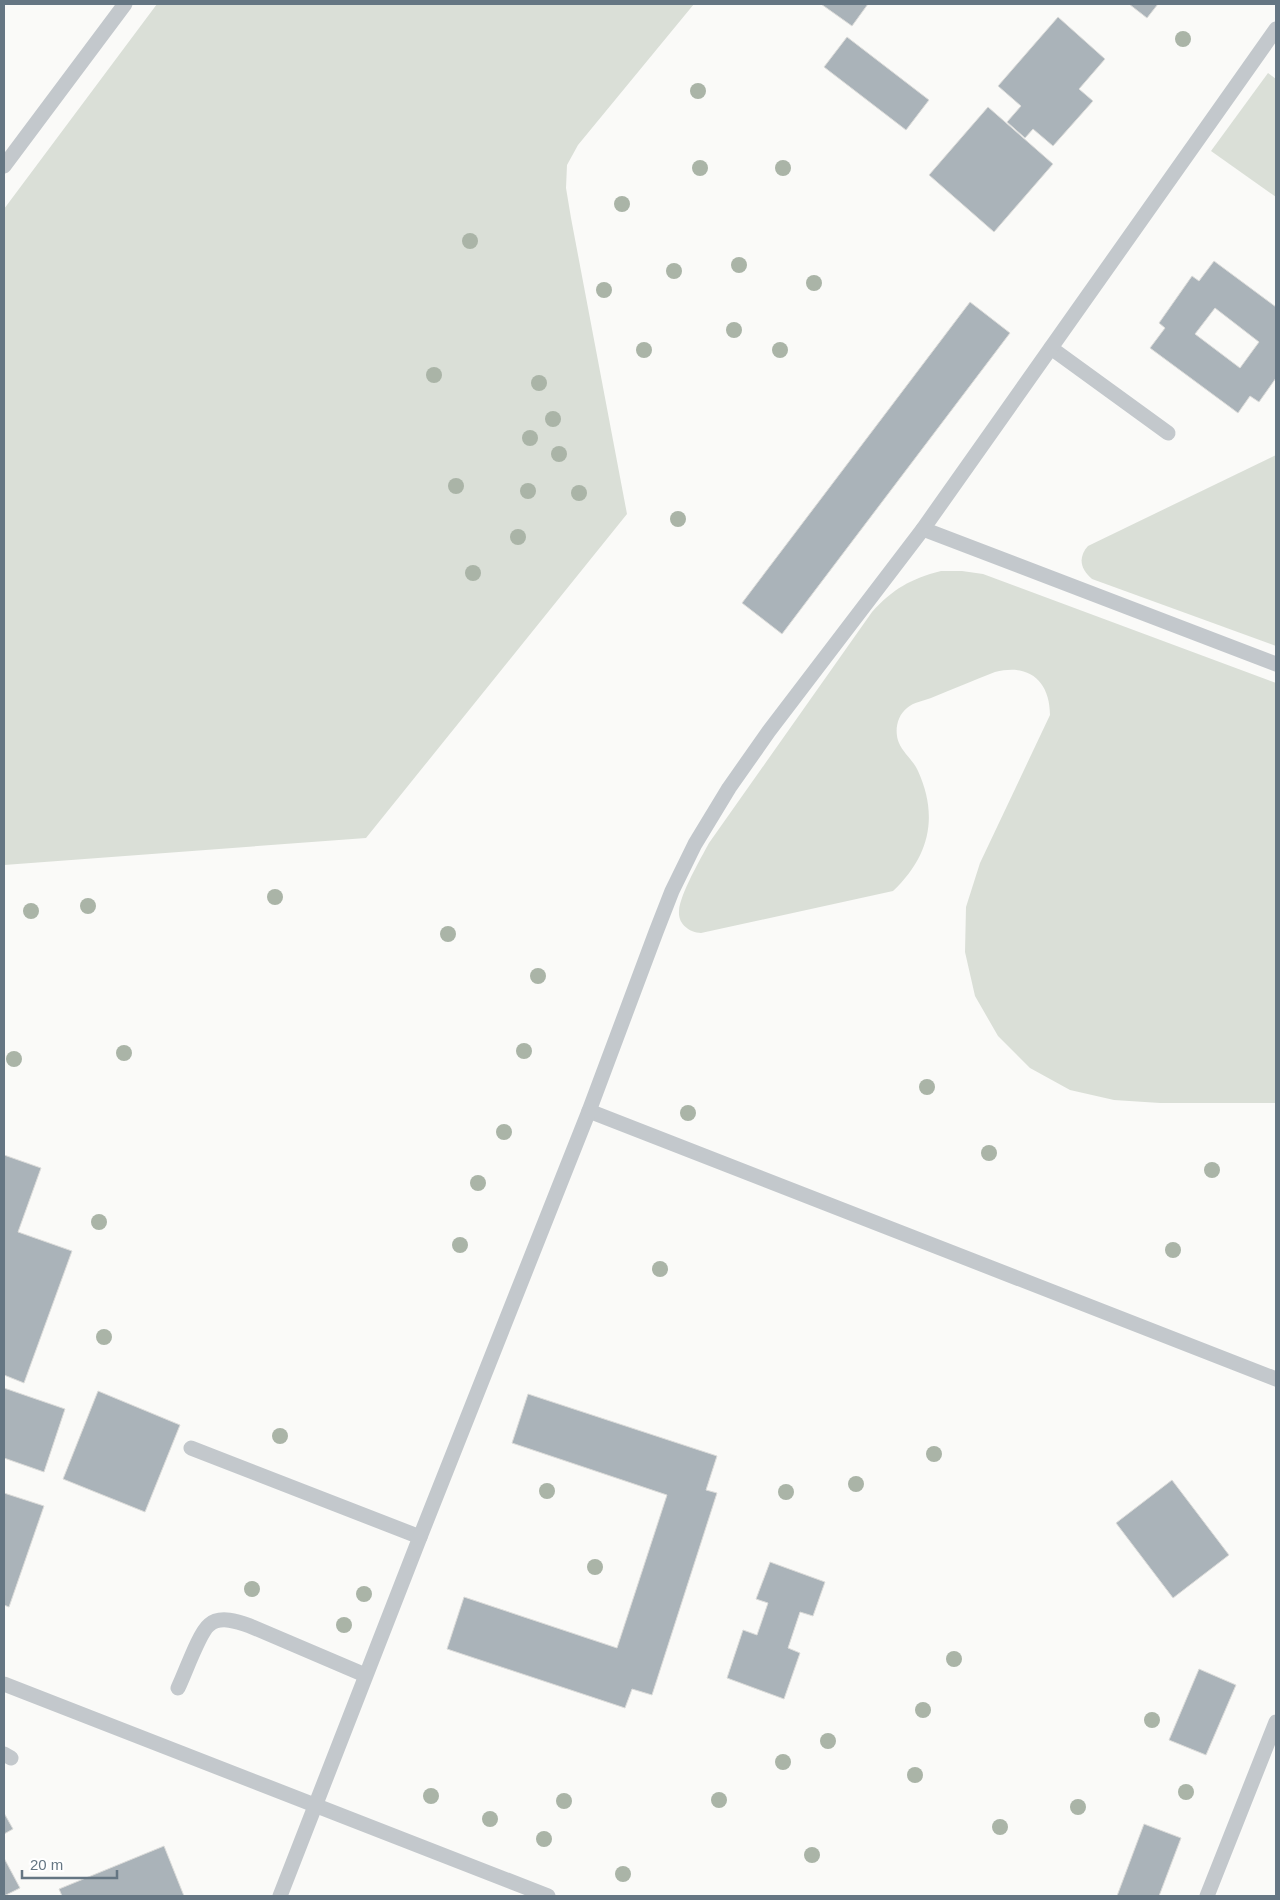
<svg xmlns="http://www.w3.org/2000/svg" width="1280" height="1900" viewBox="0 0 1280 1900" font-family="Arial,sans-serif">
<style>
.green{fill:#dadfd7}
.building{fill:#aab3b9;stroke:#dcdcda;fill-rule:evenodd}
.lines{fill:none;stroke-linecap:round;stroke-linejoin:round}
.service{stroke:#c3c8cc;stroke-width:15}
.tree{fill:#aab4a7}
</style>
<rect width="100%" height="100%" fill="#fafaf8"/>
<g class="green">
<path d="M157,4H694L578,145L567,165L566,188L571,218L627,514L366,838L4,865V209Z"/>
<path d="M1268,73L1276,79V197L1211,151Z"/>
<path d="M1276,455V646L1092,579C1080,569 1078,557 1088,546Z"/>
<path d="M941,571H962L983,574L1276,683V1103H1160L1114,1100L1070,1090L1030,1068L998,1036L975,996L965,952L966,907L980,863L1050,715C1050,681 1029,663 995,672C974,680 953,689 931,698C923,701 914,702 907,708C897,716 894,731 899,743C903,753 914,761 918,771C939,817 929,857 893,891L701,933C689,932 678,924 679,911C680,894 701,858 709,843L872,612C893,589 910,579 941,571Z"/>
</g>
<g class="building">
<path d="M821,4H868L852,26Z"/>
<path d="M1129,4H1158L1147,18Z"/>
<path d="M1058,17L1105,59L1079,89L1093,101L1053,146L1033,129L1025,138L1007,122L1021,106L998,86Z"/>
<path d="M847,37L929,100L906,130L824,67Z"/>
<path d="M988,107L1053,164L994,232L929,175Z"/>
<path d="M1214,261L1276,307V378L1259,402L1250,396L1238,413L1150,348L1165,328L1159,323L1192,276L1199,281ZM1215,308L1259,342L1240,368L1195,334Z"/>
<path d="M970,302L1010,333L782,634L742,603Z"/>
<path d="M4,1155L41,1168L18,1232L72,1251L24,1383L4,1375Z"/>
<path d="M4,1388L65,1409L44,1472L4,1458Z"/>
<path d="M98,1391L180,1425L145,1512L63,1479Z"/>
<path d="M528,1394L717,1456L706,1490L717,1493L652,1695L632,1689L625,1708L447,1649L464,1597L617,1648L667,1495L512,1443Z"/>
<path d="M1172,1480L1229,1555L1173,1598L1116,1523Z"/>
<path d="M4,1493L44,1506L9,1607L4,1605Z"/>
<path d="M770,1562L825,1582L813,1616L800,1612L788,1648L800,1653L784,1699L727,1678L743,1630L757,1635L768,1603L756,1599Z"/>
<path d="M1199,1669L1236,1685L1206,1755L1169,1740Z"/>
<path d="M4,1813L13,1829L4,1834Z"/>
<path d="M1144,1824L1181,1838L1159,1896H1117Z"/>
<path d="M164,1846L184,1896H62L59,1889Z"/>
<path d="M4,1858L20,1888L4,1896Z"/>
</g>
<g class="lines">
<g class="service">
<path d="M4,166L125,4"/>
<path d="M1051,348L1168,433"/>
<path d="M923,529L1276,664"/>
<path d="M589,1111L1276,1379"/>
<path d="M191,1448L420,1537"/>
<path d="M4,1684L548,1896"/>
<path d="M178,1688C185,1674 199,1633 209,1625C220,1615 239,1622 250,1626L365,1675"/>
<path d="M4,1754L11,1758"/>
<path d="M280,1896L420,1537L589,1111L656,932L672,891L695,844L729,788L769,731L923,529L1276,29"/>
<path d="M1207,1896L1276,1722"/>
</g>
</g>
<g class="tree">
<circle cx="1183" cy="39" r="8"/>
<circle cx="698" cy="91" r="8"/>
<circle cx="700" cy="168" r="8"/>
<circle cx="783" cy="168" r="8"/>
<circle cx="622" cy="204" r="8"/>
<circle cx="470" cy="241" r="8"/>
<circle cx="739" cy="265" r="8"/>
<circle cx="674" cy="271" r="8"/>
<circle cx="814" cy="283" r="8"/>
<circle cx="604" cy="290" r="8"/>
<circle cx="734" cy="330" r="8"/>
<circle cx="644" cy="350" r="8"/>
<circle cx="780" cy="350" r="8"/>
<circle cx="434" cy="375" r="8"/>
<circle cx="539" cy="383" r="8"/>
<circle cx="553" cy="419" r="8"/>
<circle cx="530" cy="438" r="8"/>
<circle cx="559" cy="454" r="8"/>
<circle cx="456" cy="486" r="8"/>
<circle cx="528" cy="491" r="8"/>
<circle cx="579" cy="493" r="8"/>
<circle cx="678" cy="519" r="8"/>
<circle cx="518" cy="537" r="8"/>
<circle cx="473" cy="573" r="8"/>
<circle cx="275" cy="897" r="8"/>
<circle cx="88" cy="906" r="8"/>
<circle cx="31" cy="911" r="8"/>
<circle cx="448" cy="934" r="8"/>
<circle cx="538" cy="976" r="8"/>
<circle cx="524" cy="1051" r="8"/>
<circle cx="124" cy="1053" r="8"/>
<circle cx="14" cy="1059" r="8"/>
<circle cx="927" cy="1087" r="8"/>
<circle cx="688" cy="1113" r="8"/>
<circle cx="504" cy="1132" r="8"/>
<circle cx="989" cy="1153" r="8"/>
<circle cx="1212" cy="1170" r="8"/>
<circle cx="478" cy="1183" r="8"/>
<circle cx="99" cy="1222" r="8"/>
<circle cx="460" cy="1245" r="8"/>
<circle cx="1173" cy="1250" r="8"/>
<circle cx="660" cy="1269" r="8"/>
<circle cx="104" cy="1337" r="8"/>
<circle cx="280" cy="1436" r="8"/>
<circle cx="934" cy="1454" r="8"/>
<circle cx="856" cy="1484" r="8"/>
<circle cx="547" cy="1491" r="8"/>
<circle cx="786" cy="1492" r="8"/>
<circle cx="595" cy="1567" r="8"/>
<circle cx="252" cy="1589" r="8"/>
<circle cx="364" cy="1594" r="8"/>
<circle cx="344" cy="1625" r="8"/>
<circle cx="954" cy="1659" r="8"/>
<circle cx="923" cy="1710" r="8"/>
<circle cx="1152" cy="1720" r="8"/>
<circle cx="828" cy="1741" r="8"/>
<circle cx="783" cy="1762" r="8"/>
<circle cx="915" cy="1775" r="8"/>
<circle cx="1186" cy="1792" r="8"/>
<circle cx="431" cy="1796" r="8"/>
<circle cx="719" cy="1800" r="8"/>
<circle cx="564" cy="1801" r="8"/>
<circle cx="1078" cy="1807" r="8"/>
<circle cx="490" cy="1819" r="8"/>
<circle cx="1000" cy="1827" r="8"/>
<circle cx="544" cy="1839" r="8"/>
<circle cx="812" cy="1855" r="8"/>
<circle cx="623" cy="1874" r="8"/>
</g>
<rect width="1280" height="1900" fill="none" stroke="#657683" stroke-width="10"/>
<path d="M22 1870v8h95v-8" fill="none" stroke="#657683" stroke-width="2.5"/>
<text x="30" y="1870" font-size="15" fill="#657683" stroke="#ffffff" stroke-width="4" paint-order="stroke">20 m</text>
</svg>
